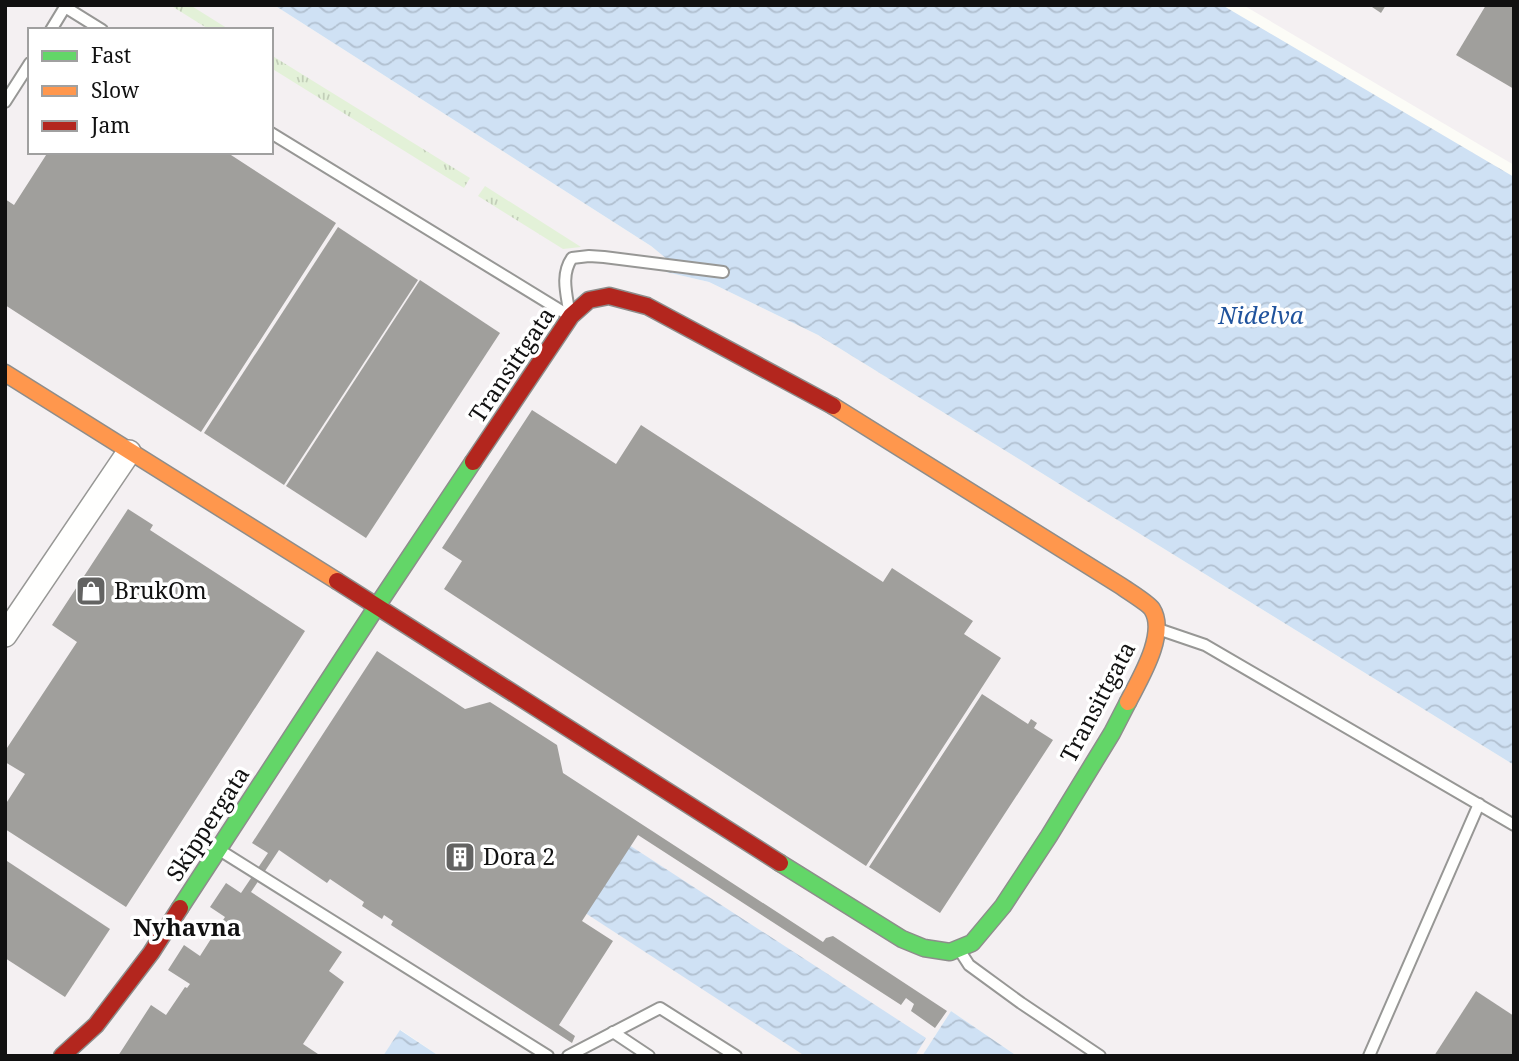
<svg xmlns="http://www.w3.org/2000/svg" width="1519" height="1061" viewBox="0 0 1519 1061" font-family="'Noto Serif',serif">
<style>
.industrial{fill:#f4f0f2;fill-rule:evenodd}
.grass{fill:url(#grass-tufts)}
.water{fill:url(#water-waves)}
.building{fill:#a09f9c}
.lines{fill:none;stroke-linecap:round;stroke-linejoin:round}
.lane-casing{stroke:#979795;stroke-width:14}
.street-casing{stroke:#979795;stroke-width:26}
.fast-casing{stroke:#8d8d8b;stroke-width:19}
.slow-casing{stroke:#8d8d8b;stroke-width:19}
.jam-casing{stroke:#8d8d8b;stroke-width:19}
.lane{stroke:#fffffe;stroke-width:10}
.street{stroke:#fffffe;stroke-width:23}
.fast{stroke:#63d668;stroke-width:16}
.slow{stroke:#ff974d;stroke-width:16}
.jam{stroke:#b3261e;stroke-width:16}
.labels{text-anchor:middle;stroke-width:7;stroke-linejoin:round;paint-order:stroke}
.street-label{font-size:23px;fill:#111;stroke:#fff}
.poi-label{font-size:23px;fill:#111;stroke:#fff;text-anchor:start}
.water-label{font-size:24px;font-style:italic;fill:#20539d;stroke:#fff}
.neighbourhood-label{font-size:24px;font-weight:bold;fill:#111;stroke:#fff}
</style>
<defs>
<pattern id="grass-tufts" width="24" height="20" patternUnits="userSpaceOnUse" patternTransform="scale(1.75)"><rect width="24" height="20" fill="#e3f1d8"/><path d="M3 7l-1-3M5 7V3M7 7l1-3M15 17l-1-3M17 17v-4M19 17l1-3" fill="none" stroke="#c2ceb8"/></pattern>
<pattern id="water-waves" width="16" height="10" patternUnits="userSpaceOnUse" patternTransform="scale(1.75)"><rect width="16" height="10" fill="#cfe1f4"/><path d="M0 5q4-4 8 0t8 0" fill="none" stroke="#b1c0d0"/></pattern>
</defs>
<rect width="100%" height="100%" fill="#fcfcf7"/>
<g class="industrial">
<path d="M5,5H274L651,246L667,259L666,272L709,282L818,335L1514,765V1056H1017L951,1011L922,1056H439L401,1030L383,1056H5ZM30,30H271V152H30Z"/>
<path d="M1243,5H1514V165Z"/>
</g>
<g class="grass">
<path d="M170,5H190L230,30H210Z"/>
<path d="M271,55L470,178L464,188L271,68Z"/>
<path d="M485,186L581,247L563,249L478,196Z"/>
</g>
<g class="water">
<path d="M274,5H1222L1514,177V765L818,335L709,282L666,272L667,259L651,246Z"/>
<path d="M480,748L926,1038L915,1056H805L436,816Z"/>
<path d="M951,1011L1017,1056H922Z"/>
<path d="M400,1030L439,1056H383Z"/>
</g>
<g class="building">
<path d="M1369,5H1386L1381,13Z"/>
<path d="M1486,5H1514V89L1456,55Z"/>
<path d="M48,152H232L231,155L336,223L201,432L5,305V199L14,205Z"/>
<path d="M338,227L418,280L284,485L204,433Z"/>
<path d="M420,280L500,333L366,538L286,486Z"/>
<path d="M532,410L616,464L641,425L883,582L892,568L973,621L964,634L1001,658L866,866L444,589L462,561L442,548Z"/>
<path d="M128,509L153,525L150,530L305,631L126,907L5,829V805L25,774L5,762V751L77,642L52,625Z"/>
<path d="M377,651L465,709L490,702L557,745L563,773L823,942L826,938L833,936L947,1011L935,1028L911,1011L914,1004L906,998L901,1005L638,835L582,921L613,941L559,1025L575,1036L572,1043L391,925L393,921L384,915L382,919L362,906L364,902L330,879L327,883L279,850L251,892L342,952L329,971L344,982L303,1044L321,1056H118L151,1005L166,1015L185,987L187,988L190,984L168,970L184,945L200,956L225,917L210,907L226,883L241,893L268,853L252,843Z"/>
<path d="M982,694L1028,724L1031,719L1037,723L1034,728L1053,740L940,913L869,867Z"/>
<path d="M7,861L110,929L65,997L5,958V863Z"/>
<path d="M1476,991L1514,1016V1056H1434Z"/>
</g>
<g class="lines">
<g class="lane-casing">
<g id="lane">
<path d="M51,30L65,7L102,30"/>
<path d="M5,102L30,63"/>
<path d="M271,133L568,315"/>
<path d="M569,310C566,292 561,274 572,258L589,256L604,257L723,272"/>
<path d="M1161,630L1205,645L1514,825"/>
<path d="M221,851L548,1056"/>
<path d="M960,951L969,965L1021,1003L1100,1056"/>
<path d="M613,1032L649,1056"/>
<path d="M568,1056L660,1008L736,1056"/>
<path d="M1369,1056L1479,804"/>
</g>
</g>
<g class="street-casing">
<path id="street" d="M5,635L129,452"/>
</g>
<g class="fast-casing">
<g id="fast">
<path d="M780,863L902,939L924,948L950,952L972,943L1003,906L1049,836L1112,733L1128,702"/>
<path d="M180,908L377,606L473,462"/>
</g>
</g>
<g class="slow-casing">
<g id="slow">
<path d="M5,373L337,581"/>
<path d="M833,406L1121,586C1128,591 1148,603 1152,609C1168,634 1139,680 1128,702"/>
</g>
</g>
<g class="jam-casing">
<g id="jam">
<path d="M473,462L571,316L589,300L609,296L647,306L833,406"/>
<path d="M337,581L780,863"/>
<path d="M62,1056L96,1025L151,953L180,908"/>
</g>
</g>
<use href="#lane" class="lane"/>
<use href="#street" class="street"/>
<use href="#fast" class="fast"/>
<use href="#slow" class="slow"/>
<use href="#jam" class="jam"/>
</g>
<defs>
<g id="shop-square" transform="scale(1.575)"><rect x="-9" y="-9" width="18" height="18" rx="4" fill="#636362" stroke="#fff"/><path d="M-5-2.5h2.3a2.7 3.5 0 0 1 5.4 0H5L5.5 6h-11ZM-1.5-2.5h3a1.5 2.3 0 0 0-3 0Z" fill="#fff"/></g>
<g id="building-square" transform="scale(1.575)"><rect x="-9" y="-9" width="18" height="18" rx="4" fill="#636362" stroke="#fff"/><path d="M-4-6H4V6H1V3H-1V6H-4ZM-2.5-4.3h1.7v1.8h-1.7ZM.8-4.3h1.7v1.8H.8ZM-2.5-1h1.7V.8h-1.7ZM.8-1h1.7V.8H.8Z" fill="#fff"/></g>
</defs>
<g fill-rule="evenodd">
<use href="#shop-square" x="91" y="591"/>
<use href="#building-square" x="460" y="857"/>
</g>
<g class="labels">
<g class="street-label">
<text transform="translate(512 365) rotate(-56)" y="8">Transittgata</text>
<text transform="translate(1098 702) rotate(-62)" y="8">Transittgata</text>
<text transform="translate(208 824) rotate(-57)" y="8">Skippergata</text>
</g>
<g class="poi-label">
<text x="114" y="599">BrukOm</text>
<text x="483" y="865">Dora 2</text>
</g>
<g class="water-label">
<text x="1261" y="324">Nidelva</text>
</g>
<g class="neighbourhood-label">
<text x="187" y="936">Nyhavna</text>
</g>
</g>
<rect width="1519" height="1061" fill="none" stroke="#111111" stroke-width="14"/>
<rect x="28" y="28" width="245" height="126" fill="#ffffff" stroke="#a0a0a0" stroke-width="2"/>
<rect x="42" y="51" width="35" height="10" fill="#63d668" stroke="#a0a0a0" stroke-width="2"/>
<text x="91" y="63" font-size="21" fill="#111111">Fast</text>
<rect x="42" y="86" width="35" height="10" fill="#ff974d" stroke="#a0a0a0" stroke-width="2"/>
<text x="91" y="98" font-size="21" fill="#111111">Slow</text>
<rect x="42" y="121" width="35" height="10" fill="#b3261e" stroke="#a0a0a0" stroke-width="2"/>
<text x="91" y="133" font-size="21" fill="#111111">Jam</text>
</svg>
